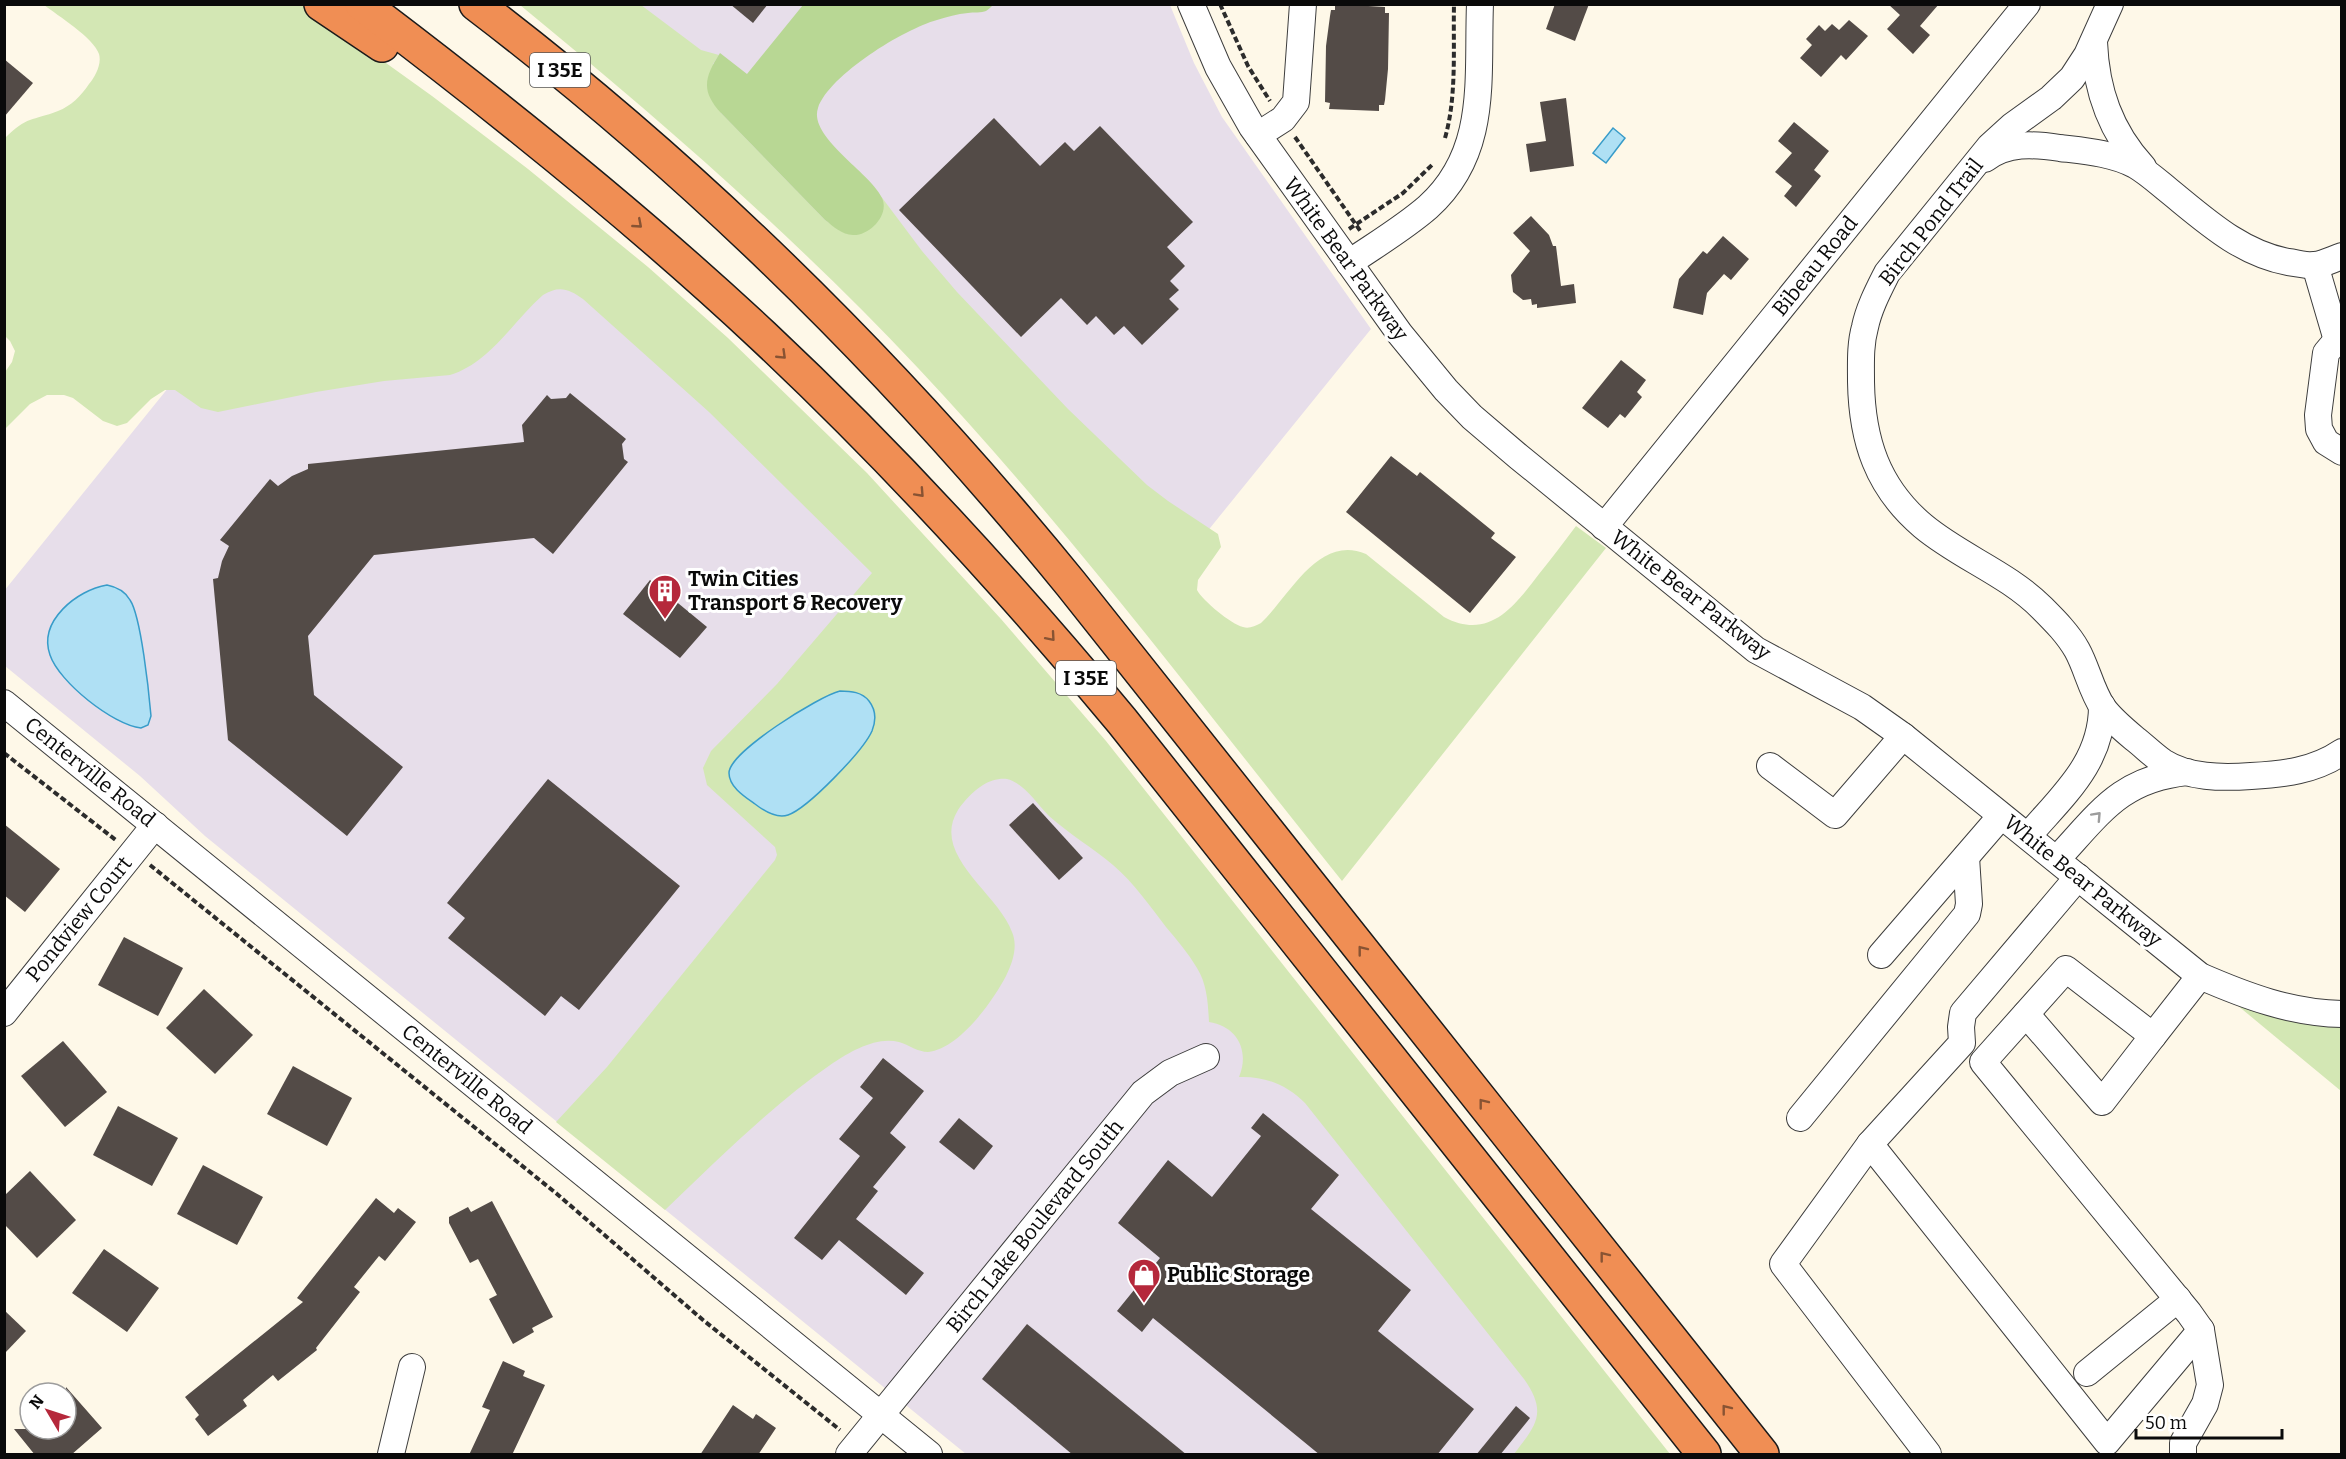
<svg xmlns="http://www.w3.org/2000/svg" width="2346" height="1459" viewBox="0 0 2346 1459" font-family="Bitter,serif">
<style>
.industrial{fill:#e7deea}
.green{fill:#d3e7b4}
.forest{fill:#b8d794}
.water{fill:#afe0f4;stroke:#389cc9;stroke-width:1.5}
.building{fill:#534b47}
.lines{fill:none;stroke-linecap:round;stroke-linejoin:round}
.minor-casing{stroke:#3d3d3d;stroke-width:28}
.highway-casing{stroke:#1b1b1b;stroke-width:36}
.path{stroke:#2c2c2c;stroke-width:4;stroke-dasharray:6 3;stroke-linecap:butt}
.minor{stroke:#fff;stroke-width:26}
.highway{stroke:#f08e54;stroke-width:33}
.oneway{stroke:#885333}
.oneway2{stroke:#9d9d9d}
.labels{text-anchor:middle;stroke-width:6;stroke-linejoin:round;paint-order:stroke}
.shield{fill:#fff;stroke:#545454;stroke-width:1.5}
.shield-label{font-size:20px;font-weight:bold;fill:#0a0a0a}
.street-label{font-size:21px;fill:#0a0a0a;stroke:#fff}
.poi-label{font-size:21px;font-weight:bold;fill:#0a0a0a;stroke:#fff;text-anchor:start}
</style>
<rect width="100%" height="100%" fill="#fef8e8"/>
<g class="industrial">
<path d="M591,5H1170L1194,63L1222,117L1371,329L1151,601Z"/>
<path d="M387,117L755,410L1627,1454H966L205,836L140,776L5,666L4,591Z"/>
</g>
<g class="green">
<path d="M44,5H303L333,25L432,96L528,169L648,267L728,338L867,473L1001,619L1106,741L1670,1454H1514C1536,1425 1548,1413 1524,1379L1305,1103C1287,1085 1265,1076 1239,1077C1250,1051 1237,1026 1209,1022C1208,1003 1207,984 1197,968C1188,953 1177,940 1166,927C1150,906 1134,883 1113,865C1093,848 1069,834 1049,816C1037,804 1024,783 1007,779C999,778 989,781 983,785C973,791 964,801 958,810C930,855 998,893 1012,932C1018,946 1013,962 1006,976C993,1001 959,1049 928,1052C918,1052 909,1045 899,1042C877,1036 851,1051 833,1063C772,1105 718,1159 665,1210L556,1122L607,1067L775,860L777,855L775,847L707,785L703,768L711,751L777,684L872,573L709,412L583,299C569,289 559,285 543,295C513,321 491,362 450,375L384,381L316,392L218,412L201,408L175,390H165L151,399L127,423L117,426L103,421L73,398L64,395H47L30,404L5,429V372L12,362L15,351L10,341L5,336V138C27,116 32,121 58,111C71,106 81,96 89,84C95,77 102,64 99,54C94,38 57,15 44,5Z"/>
<path d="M520,5H641L701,50L719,55L713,64L721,113L825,220L839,230L848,234L879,193L871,183L922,251L957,292L1068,409L1147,485L1168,501L1218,534L1221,547L1198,580L1197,590C1203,601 1231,624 1243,627C1249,629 1255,626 1261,623C1290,596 1318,534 1366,554L1444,617C1489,641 1514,607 1539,574C1552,558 1564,542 1576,526L1606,548L1342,881C1203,708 1070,530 918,368C794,236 659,119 520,5Z"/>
<path d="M2237,1005L2319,1025H2341V1091Z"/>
</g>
<path class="forest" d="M803,5H993C991,7 989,9 986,11C982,13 973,12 968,13C957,14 947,17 937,20C904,29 829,75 818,108C808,137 871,173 882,198C890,215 869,236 853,235C842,235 833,226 825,220L721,113C701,91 704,78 720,53L747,74Z"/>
<g class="water">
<path d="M1613,128L1625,138L1606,163L1593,153Z"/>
<path d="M107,585C117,587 125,591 130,600C141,616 149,693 151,716L148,725L141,728C113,725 59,682 50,655C38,621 77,590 107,585Z"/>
<path d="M840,691C851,691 862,692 869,701C876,710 876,721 872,731C863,751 808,808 788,815C776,819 764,811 755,804C745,797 729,787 729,773C729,752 819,696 840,691Z"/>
</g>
<g class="building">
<path d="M730,4H768L753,23Z"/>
<path d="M1335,4L1385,7V13H1389L1388,69L1385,100L1384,105H1379V111L1329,109L1330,103L1325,102L1326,46L1330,16L1331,10H1335Z"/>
<path d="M1555,4H1589L1575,41L1546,29Z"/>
<path d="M1888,4H1939L1920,26L1930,35L1913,54L1887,29L1900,15Z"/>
<path d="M1849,20L1868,36L1846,60L1841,55L1821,77L1800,58L1812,45L1806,39L1819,25L1825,31L1832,24L1839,30Z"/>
<path d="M4,59L33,83L4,117Z"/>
<path d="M1566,98L1574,166L1530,172L1526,144L1546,141L1540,102Z"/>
<path d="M994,118L1040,166L1065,142L1074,151L1100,126L1193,222L1167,247L1185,266L1170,281L1179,290L1169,299L1179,309L1142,345L1124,326L1114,335L1096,316L1087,325L1061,298L1021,337L899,210Z"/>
<path d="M1794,122L1829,151L1814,170L1821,176L1796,207L1784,196L1792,186L1775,172L1792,153L1778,141Z"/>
<path d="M1531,216L1549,235L1553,246H1556L1561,286L1574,284L1576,303L1537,308V304L1532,305L1531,299L1523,300L1513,292L1511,275L1530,251L1513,233Z"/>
<path d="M1723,236L1749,259L1731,280L1724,274L1707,293L1703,315L1673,308L1679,279L1703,251L1707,254Z"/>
<path d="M1621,360L1646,380L1637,392L1642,397L1625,418L1620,414L1608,428L1582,408Z"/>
<path d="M570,393L626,439L622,444L624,459L628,462L553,554L534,538L374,555L308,636L314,695L403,767L347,836L228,740L213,579L218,578L222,561L229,546L220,540L270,479L278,486L292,476L308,469V464L524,442L522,425L547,395L551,399L566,398Z"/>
<path d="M1391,456L1417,476L1420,472L1495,533L1491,538L1516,557L1470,613L1346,512Z"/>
<path d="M650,580L707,627L680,658L623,614Z"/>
<path d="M548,779L680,886L579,1010L561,996L545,1016L448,938L465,918L447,903Z"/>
<path d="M1033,803L1083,858L1059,880L1009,825Z"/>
<path d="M4,824L60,869L25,912L4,895Z"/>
<path d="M124,937L183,968L158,1016L98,985Z"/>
<path d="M204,989L253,1035L215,1074L166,1028Z"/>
<path d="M63,1041L107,1092L65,1127L21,1076Z"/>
<path d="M883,1058L924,1091L890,1133L906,1147L873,1187L878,1191L856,1219L924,1273L906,1295L839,1240L822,1260L794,1238L860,1156L839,1139L873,1098L860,1087Z"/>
<path d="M293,1066L352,1098L327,1146L267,1114Z"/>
<path d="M118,1106L178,1138L152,1186L93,1155Z"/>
<path d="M1263,1113L1339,1175L1311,1209L1411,1290L1378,1331L1474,1409L1437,1455H1320L1153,1318L1142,1332L1117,1311L1160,1258L1118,1223L1168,1160L1212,1197L1261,1136L1251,1128Z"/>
<path d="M959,1118L993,1146L974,1170L939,1142Z"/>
<path d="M203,1165L263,1197L237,1245L177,1214Z"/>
<path d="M30,1171L76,1220L37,1258L4,1224V1196Z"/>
<path d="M376,1198L394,1213L398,1208L416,1222L385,1261L379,1256L354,1287L360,1292L316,1348L317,1350L278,1381L273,1375L243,1400L247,1406L208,1436L195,1419L199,1415L185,1397L303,1302L297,1298Z"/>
<path d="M492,1201L553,1317L532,1328L534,1332L513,1344L489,1299L497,1295L478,1259L470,1263L449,1223V1217L468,1207L471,1212Z"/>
<path d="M104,1249L159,1288L127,1332L72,1293Z"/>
<path d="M4,1310L26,1331L4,1354Z"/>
<path d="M1027,1324L1187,1455H1073L982,1379Z"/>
<path d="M503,1361L525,1371L523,1376L545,1385L512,1455H469L490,1410L482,1407Z"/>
<path d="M66,1387L102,1428L71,1455H35L14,1429H66Z"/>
<path d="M733,1405L753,1419L756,1414L776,1428L758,1455H700Z"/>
<path d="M1516,1406L1530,1418L1500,1455H1476Z"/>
</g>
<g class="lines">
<g class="minor-casing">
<g id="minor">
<path d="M1191,4L1218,67L1252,127L1400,334L1446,390L1472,417L1519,457L1756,650L1862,707L1903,736L2200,976C2246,996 2291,1013 2342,1014"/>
<path d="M2110,4L2087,55L2072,78L2051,98L2012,126L1990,146L1887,273C1878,291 1869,308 1865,327C1860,345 1861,363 1861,382C1862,440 1877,487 1923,526C1960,557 2007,573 2042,608C2055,621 2068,634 2077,650C2087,668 2091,690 2103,708C2112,720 2123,729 2135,739C2144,746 2153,755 2163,762C2188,778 2222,778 2251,776C2284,774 2314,771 2342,752"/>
<path d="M2094,42C2096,90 2110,131 2143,167"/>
<path d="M1258,135L1283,119L1296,102L1303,4"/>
<path d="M1985,159C2007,142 2033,144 2060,148C2085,151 2112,153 2135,165C2147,172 2157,181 2168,190C2205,220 2240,253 2288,262C2297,263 2307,266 2315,265C2324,264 2333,259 2342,256"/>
<path d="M1349,263C1375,245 1404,228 1428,207C1489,152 1477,79 1480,4"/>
<path d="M2315,265L2337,340"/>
<path d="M2337,340L2326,353L2318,415L2319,429L2326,442L2342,452"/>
<path d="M1604,527L2027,4"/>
<path d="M4,703L929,1454"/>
<path d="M1770,766L1835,815L1903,736"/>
<path d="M2028,836C2062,796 2102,763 2102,706"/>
<path d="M2057,859C2100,813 2120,779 2187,772"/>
<path d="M1881,955L2001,816"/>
<path d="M4,1013L155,825"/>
<path d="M2026,1014L2102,1102L2153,1036"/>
<path d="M1800,1118L1967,914L1969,904L1966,857"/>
<path d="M1870,1144L2107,1442L2201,1330"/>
<path d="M2087,1373L2178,1299"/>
<path d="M391,1454L412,1367"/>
<path d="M849,1454L1143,1093L1170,1073L1206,1057"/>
<path d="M1928,1454L1783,1264L1870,1144L1962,1043L1961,1027L1963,1013L2078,877"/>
<path d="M2183,1454V1443L2205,1404L2210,1385L2201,1330L2189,1313L1983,1062L2066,969L2153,1036L2200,976"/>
</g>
</g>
<g class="highway-casing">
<g id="highway">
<path d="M321,4L382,45"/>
<path d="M362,4C501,109 636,217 763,336C891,456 1010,586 1122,721L1704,1454"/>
<path d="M476,4C698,173 895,368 1071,584L1762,1454"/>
</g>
</g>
<g class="path">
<path d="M1220,4L1248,66L1270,101"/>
<path d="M1295,137L1361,232"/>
<path d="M1445,138C1457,96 1453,48 1454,4"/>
<path d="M1349,229L1403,193L1433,164"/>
<path d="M4,753L117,841"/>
<path d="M150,865L557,1194L703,1320L840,1430"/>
</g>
<use href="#minor" class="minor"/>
<use href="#highway" class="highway"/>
</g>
<defs><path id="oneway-chevron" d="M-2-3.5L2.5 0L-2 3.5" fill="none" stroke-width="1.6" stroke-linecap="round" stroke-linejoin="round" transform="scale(1.5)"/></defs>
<g class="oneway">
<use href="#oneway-chevron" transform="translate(638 224) rotate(41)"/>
<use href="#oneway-chevron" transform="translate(782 355) rotate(44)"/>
<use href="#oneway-chevron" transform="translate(920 493) rotate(47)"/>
<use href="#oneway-chevron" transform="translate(1051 637) rotate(49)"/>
<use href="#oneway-chevron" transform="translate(1362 950) rotate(-128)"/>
<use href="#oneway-chevron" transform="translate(1483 1103) rotate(-128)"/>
<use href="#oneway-chevron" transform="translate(1604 1256) rotate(-128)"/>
<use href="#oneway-chevron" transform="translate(1726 1409) rotate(-128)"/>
</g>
<use class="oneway2" href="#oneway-chevron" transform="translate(2097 816) rotate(-47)"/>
<defs>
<g id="building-pin" transform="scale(1.725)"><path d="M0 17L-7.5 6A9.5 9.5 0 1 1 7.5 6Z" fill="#b5283b" stroke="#fff"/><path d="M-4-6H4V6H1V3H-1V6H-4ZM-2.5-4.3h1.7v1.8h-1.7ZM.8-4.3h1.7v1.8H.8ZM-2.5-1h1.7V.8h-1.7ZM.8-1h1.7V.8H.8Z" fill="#fff"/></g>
<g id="shop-pin" transform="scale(1.725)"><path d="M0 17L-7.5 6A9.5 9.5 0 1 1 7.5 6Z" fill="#b5283b" stroke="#fff"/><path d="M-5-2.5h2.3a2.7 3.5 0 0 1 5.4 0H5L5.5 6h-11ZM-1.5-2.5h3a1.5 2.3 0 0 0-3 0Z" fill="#fff"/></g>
</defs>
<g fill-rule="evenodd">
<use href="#building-pin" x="665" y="591"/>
<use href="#shop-pin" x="1144" y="1275"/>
</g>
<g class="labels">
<g class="shield">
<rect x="530" y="53" width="60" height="34" rx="4.5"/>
<rect x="1056" y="661" width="60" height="34" rx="4.5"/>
</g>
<g class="shield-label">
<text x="560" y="77">I 35E</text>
<text x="1086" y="685">I 35E</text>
</g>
<g class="street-label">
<text transform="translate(1931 222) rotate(-52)" y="7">Birch Pond Trail</text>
<text transform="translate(1346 259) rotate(54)" y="7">White Bear Parkway</text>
<text transform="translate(1815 266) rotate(-51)" y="7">Bibeau Road</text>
<text transform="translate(1691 595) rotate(38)" y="7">White Bear Parkway</text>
<text transform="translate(90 772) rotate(39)" y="7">Centerville Road</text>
<text transform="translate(2083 881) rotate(39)" y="7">White Bear Parkway</text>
<text transform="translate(79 919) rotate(-51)" y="7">Pondview Court</text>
<text transform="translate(467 1079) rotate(39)" y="7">Centerville Road</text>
<text transform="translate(1035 1226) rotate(-51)" y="7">Birch Lake Boulevard South</text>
</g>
<g class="poi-label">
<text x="688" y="586">Twin Cities<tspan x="688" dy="24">Transport &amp; Recovery</tspan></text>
<text x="1167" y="1282">Public Storage</text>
</g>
</g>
<rect width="2346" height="1459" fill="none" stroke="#0a0a0a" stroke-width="12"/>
<g transform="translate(48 1411) rotate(309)"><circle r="28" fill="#ffffff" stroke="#9d9d9d" stroke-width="1.5"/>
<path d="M0-4.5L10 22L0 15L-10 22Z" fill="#b5283b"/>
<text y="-9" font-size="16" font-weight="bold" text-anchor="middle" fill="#0a0a0a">N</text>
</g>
<path d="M2136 1429v9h146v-9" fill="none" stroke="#0a0a0a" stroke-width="3"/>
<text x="2145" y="1429" font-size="18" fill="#0a0a0a" stroke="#ffffff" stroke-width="4.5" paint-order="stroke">50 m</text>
</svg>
